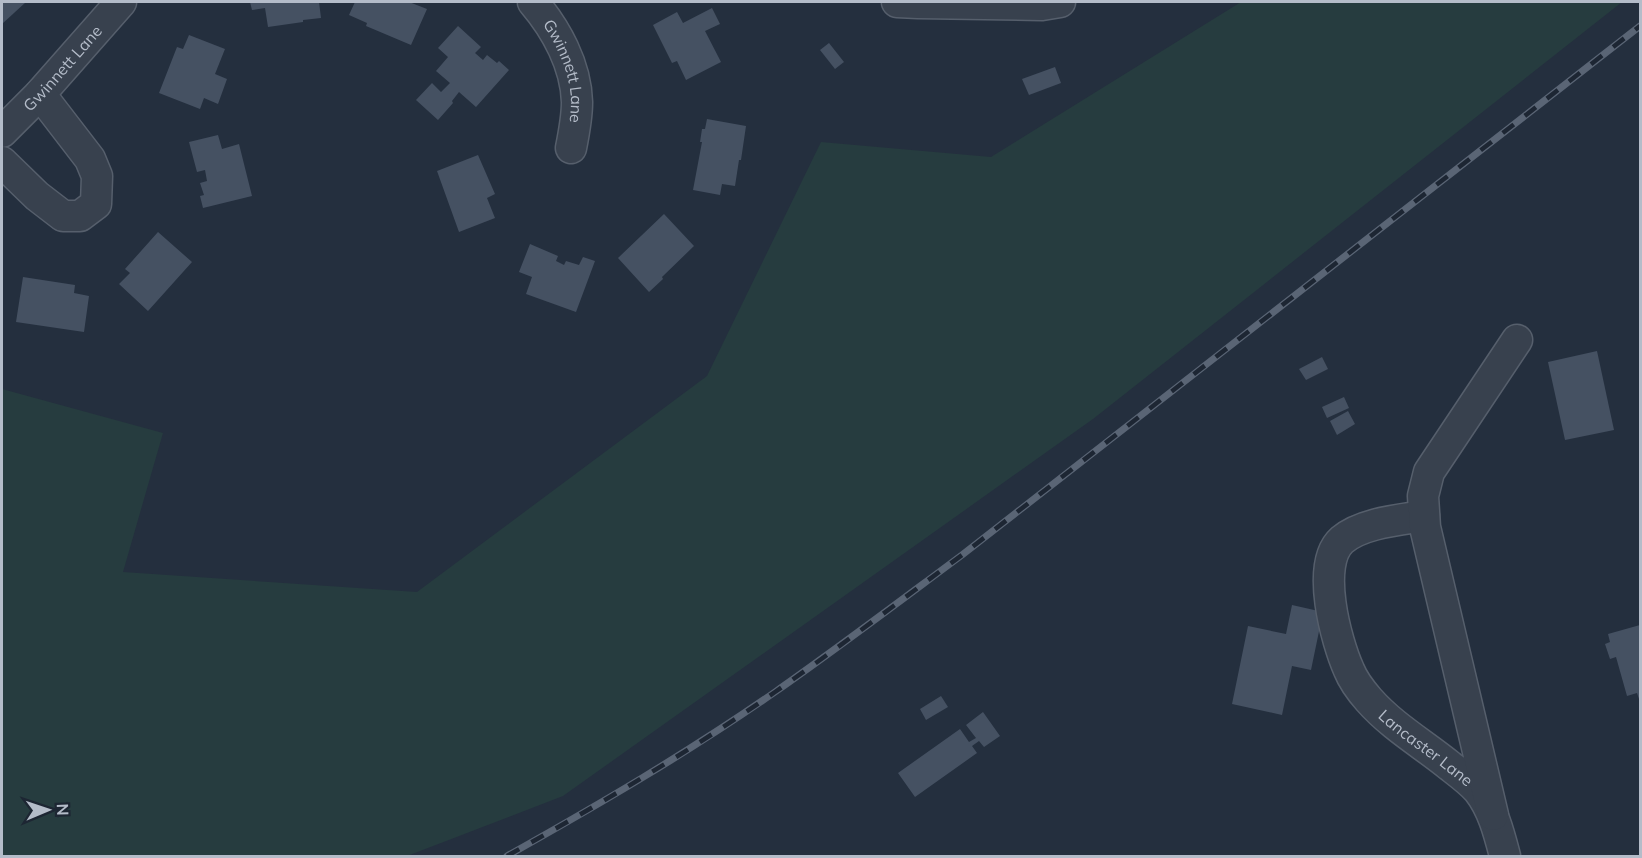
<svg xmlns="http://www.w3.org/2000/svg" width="1642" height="858" viewBox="0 0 1642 858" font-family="Mulish,sans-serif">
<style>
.green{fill:#263c3f}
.building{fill:#455162}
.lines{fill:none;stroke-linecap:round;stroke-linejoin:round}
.minor-casing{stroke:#565f6c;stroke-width:33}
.minor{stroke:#38414e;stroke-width:30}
.rail-casing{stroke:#5a6575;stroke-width:7}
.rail{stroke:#1d2633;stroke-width:4.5;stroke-dasharray:14;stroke-linecap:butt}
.labels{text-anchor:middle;stroke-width:4.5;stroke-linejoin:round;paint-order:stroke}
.street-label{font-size:16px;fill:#b4bcc9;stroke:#1d2633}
</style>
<rect width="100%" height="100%" fill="#242f3e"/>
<path class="green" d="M1241,2H1622L1093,419L563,796L407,856H2V389L163,433L123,572L417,592L707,376L821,142L991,157Z"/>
<g class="building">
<path d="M2,2H26L2,24Z"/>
<path d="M250,2H319L321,18L303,20V22L268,27L265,8L252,10Z"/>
<path d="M355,2H409L427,9L411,45L366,26L367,23L349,15Z"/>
<path d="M712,8L720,24L705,31L721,62L686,80L677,61L672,63L653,25L677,12L683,23Z"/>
<path d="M458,26L481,47L475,53L483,60L487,55L497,63L499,61L509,70L476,107L459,92L452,101L453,103L438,120L416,100L432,83L441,92L450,83L436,71L448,57L438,48Z"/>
<path d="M189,35L225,49L215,74L227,79L218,104L204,98L200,109L159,93L177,47L183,49Z"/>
<path d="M829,43L844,62L835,69L820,50Z"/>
<path d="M1055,67L1061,83L1029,95L1022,79Z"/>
<path d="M707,119L746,126L741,160H739L735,186L722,184L720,195L693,190L702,142H700L702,129H705Z"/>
<path d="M218,135L222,149L239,144L252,196L203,208L200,196L204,195L200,183L207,181L205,170L197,172L189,142Z"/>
<path d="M478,155L495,194L487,198L495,218L459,232L437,171Z"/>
<path d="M664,214L694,246L662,277L663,279L649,292L618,258Z"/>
<path d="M158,232L192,262L148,311L119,284L130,273L125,269Z"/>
<path d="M530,244L558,256L556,261L564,265L566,261L579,265L583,257L595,261L576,312L526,294L532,277L519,272Z"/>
<path d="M23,277L75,285L74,293L89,296L84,332L16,322Z"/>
<path d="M1597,351L1614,430L1565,440L1548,362Z"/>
<path d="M1322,357L1328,369L1306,380L1299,369Z"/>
<path d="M1344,397L1349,408L1327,418L1322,407Z"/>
<path d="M1348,411L1355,424L1337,435L1330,421Z"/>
<path d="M1292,605L1323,612L1311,670L1292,666L1282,715L1232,704L1248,626L1286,634Z"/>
<path d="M1640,625V702L1637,693L1627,696L1616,657L1610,659L1605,644L1610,642L1608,634Z"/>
<path d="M941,696L948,707L926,720L920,709Z"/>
<path d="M983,712L1000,736L984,747L979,741L972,746L977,753L915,797L898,773L960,729L969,742L976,738L966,725Z"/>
</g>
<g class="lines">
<g class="minor-casing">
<g id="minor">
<path id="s1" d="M533,2C556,29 576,65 577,102C577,117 574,133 571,148"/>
<path d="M897,2L918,3L1042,5L1060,2"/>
<path id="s2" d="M2,132L40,94L121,2"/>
<path d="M2,162L37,196L63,216H80L96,204L97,176L90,159L40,94"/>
<path id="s3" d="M1424,516C1399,520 1362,523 1342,540C1315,564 1336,641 1349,670C1353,680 1362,692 1369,700C1393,727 1423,744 1450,766C1459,773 1470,781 1478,790C1493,809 1499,833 1505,856"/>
<path d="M1493,815L1425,527L1423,496L1429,472L1517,340"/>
</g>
</g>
<use href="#minor" class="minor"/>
<g class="rail-casing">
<path id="rail" d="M507,856C598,805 689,752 775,692C838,648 900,601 962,555L1640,26"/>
</g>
<use href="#rail" class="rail"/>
</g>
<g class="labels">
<g class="street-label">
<text dy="6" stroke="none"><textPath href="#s2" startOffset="88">Gwinnett Lane</textPath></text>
<text dy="6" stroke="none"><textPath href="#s1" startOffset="78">Gwinnett Lane</textPath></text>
<text dy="6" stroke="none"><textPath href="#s3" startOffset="333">Lancaster Lane</textPath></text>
</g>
</g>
<rect width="1642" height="858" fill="none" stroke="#b4bcc9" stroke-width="6"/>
<g transform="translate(48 810) rotate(88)" stroke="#1d2633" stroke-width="4.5" paint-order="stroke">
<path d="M0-4.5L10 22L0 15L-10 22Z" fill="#b4bcc9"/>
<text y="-9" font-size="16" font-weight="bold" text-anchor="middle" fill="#b4bcc9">N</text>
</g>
</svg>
